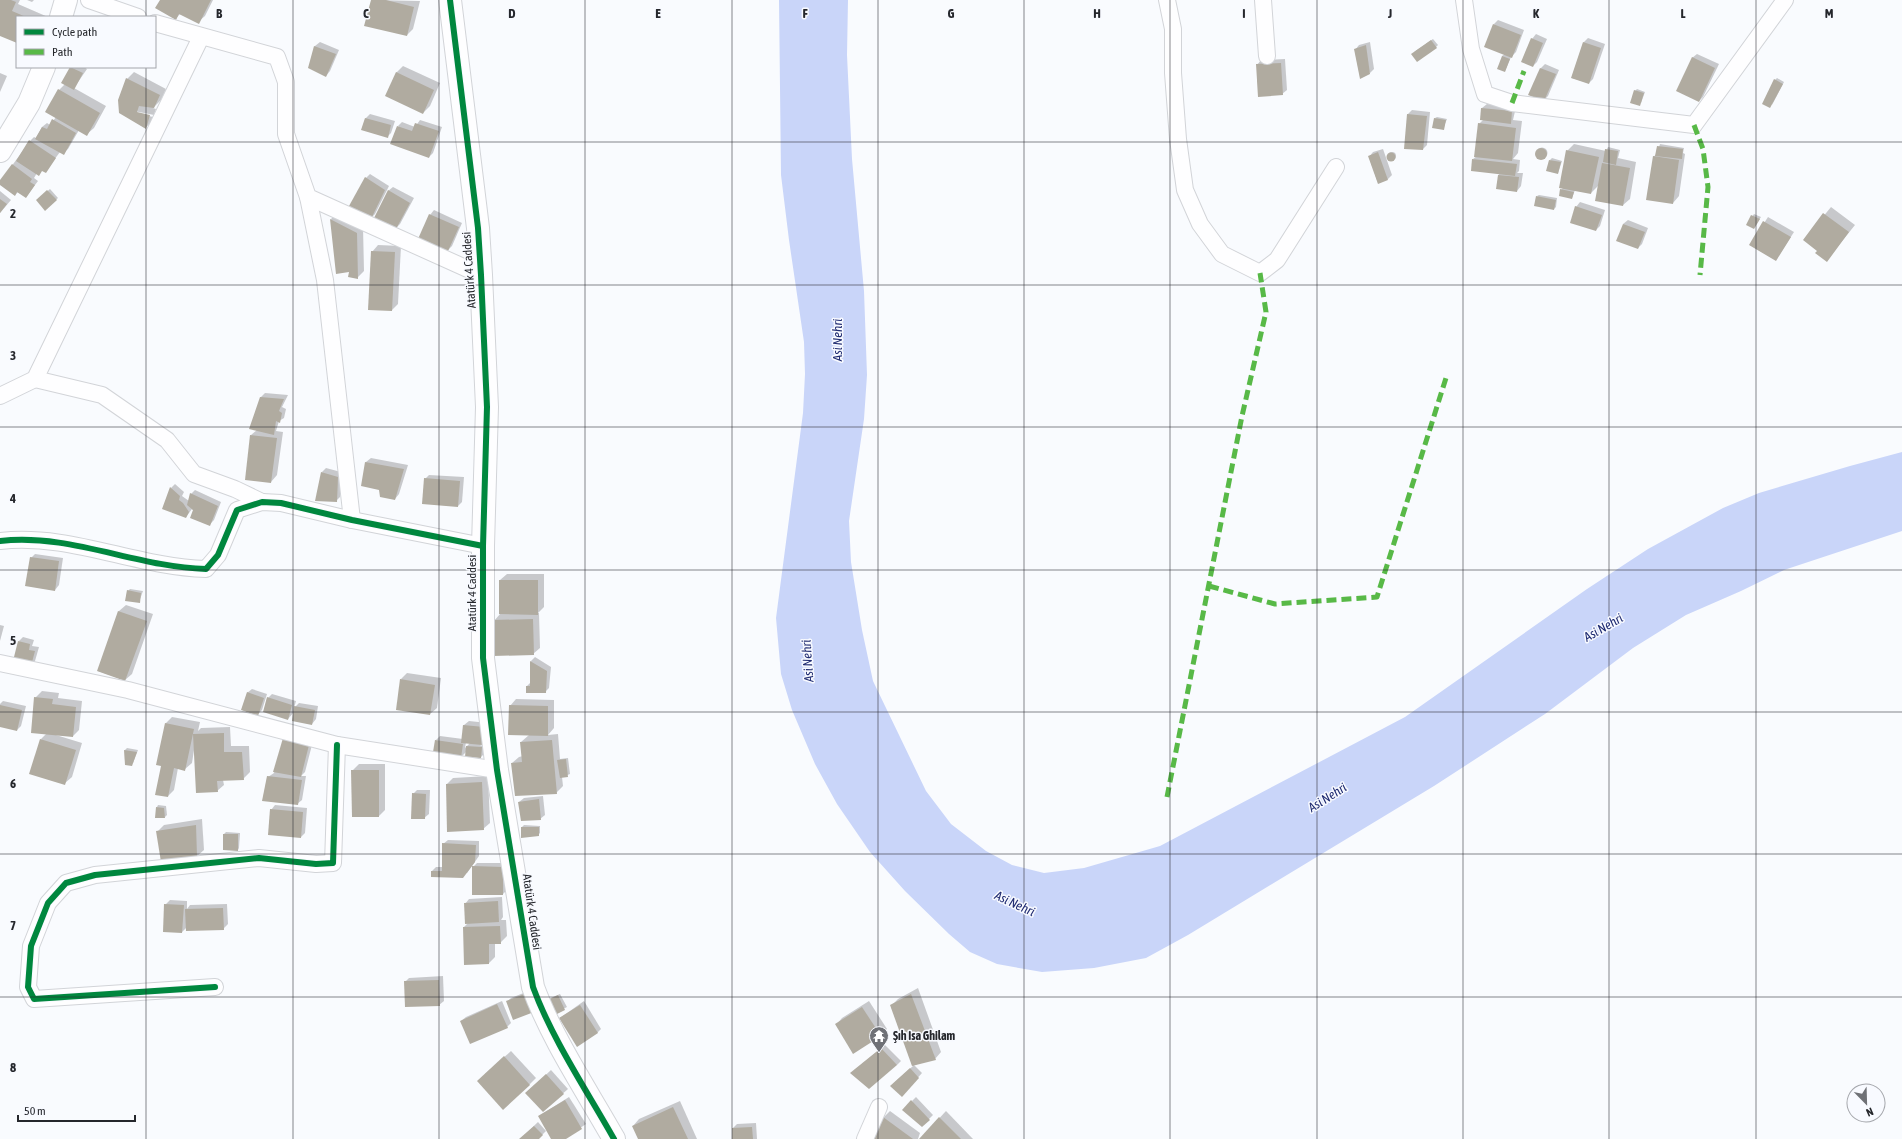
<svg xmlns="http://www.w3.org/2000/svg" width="1902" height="1139" viewBox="0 0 1902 1139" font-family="'Asap Condensed',sans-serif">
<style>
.water{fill:#c9d5f9}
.shadow{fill:#0003;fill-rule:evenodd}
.building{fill:#b0aba0}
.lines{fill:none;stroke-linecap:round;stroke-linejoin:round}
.street-casing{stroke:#d2d4d8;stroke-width:18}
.secondary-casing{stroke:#d2d4d8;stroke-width:24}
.street{stroke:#fefeff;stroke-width:16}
.secondary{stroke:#fefeff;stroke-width:22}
.quiet{stroke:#58b947;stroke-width:5;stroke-dasharray:10 5;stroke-linecap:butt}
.cycleway-casing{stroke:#f8faff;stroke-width:8}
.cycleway{stroke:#00873e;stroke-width:6}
.grid{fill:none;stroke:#25272c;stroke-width:1;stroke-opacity:0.55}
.labels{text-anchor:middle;stroke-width:3;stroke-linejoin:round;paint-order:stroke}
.street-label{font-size:12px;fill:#25272c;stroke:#f8faff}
.poi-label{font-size:12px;font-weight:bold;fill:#25272c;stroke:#f8faff;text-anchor:start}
.water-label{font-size:13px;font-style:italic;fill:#202c72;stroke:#f8faff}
.grid-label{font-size:13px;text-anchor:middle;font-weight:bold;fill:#25272c;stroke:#f8faff;stroke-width:3;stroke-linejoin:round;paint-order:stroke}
</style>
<rect width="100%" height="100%" fill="#f9fbfe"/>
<path class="water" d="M779,0H848L847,55L852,159L864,291L867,375L864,419L849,521L851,562L862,630L873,681L926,791L951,824L986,851L1012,865L1044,873L1084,868L1160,846L1405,717L1587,589L1648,549L1723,508L1759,493L1850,466L1902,452V531L1784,570L1741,591L1686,615L1633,648L1545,714L1434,786L1188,935L1146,958L1094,968L1042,972L997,964L970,952L949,934L905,891L870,852L837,804L815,764L792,710L781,674L776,618L803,413L805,374L804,342L789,240L781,175Z"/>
<g class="shadow">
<path d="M0,0H20L18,4L48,17H17V42L0,35Z"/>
<path d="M27,0H34L32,2Z"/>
<path d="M161,0H213L205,16L198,22L180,14L176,18Z"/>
<path d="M372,0L420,1L413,29L407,35Z"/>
<path d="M1498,20L1524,30L1516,52L1511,57L1505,71L1502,56L1505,54L1494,24Z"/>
<path d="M1536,34L1547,39L1537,62L1533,66L1532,39Z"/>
<path d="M1588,38L1605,44L1593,79L1589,83L1572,78L1584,42Z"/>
<path d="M1433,39L1438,45L1436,47L1414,52Z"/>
<path d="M320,42L339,50L330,71L326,76L309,67L315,46Z"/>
<path d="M1370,42L1374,69L1370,73L1355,50L1359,45Z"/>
<path d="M1697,54L1719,64L1703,97L1699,101L1692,58Z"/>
<path d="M1285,59L1287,90L1282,94L1257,65L1261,60Z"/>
<path d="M1545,64L1559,70L1548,96L1544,100L1541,68Z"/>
<path d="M403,66L440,83L430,106L423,113L396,73Z"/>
<path d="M71,67H84L87,69L74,88L106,106L94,128L87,134L79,130L68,149L63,153L60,152L45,172L43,170L37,173L34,178L38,181L26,197L18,192L15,195L0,184V182L30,141L34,137L36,138L42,127L47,123L50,125L56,117L59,90L65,84L63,82Z"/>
<path d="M134,72L166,89L161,100L153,108L156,109L154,115L134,111L137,113L153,117L152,122L145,128L120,112L127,79Z"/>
<path d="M0,73L7,76L0,92Z"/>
<path d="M1777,78L1784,82L1772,105L1775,80Z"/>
<path d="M1637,89L1645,92L1641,103L1635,91Z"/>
<path d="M1487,104L1516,107L1513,120L1522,121L1518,153L1513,159L1520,160L1519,171L1517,173H1523L1521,186L1517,191L1497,188L1499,173L1473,159L1477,156L1479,124L1483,120L1482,108Z"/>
<path d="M1412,110L1430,112L1427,145L1423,149L1408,114Z"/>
<path d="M370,114L395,121L391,133L387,137L362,129L366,118Z"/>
<path d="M1437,117L1447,119L1443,129L1435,118Z"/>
<path d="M420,120L442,127L433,153L429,157L398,126L402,122L415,127Z"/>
<path d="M1574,144L1606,151L1608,147L1620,150L1618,158L1636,162L1630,199L1623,205L1599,185L1591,193L1575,190L1572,198L1561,190L1563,188L1567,151Z"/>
<path d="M1660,144L1684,148L1683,153L1685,154L1679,196L1673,203L1653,157L1657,154Z"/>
<circle cx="1542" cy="153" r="5.5"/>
<path d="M1383,149L1392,175L1388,179L1378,183L1369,157L1373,152Z"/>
<circle cx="1392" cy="156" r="4"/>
<path d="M1552,158L1562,161L1558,173L1550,160Z"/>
<path d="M370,174L389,186L375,214L371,218L366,178Z"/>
<path d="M393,187L414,198L400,224L396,228L388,191Z"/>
<path d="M50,189L58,198L45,209L37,200Z"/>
<path d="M0,191L11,200L0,213Z"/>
<path d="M1539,195L1557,198L1556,207L1554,209L1537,196Z"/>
<path d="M1580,202L1605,210L1600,226L1596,230L1576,207Z"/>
<path d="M1831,207L1855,225L1827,260L1818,250L1804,240Z"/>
<path d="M434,210L462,223L452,246L448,250L430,215Z"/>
<path d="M337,213L363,226L364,271L357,278L351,270L337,273L331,219Z"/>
<path d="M1754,214L1761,217L1755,226L1747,224Z"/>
<path d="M1768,217L1794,232L1776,260L1750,245Z"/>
<path d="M1628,220L1648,228L1642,244L1638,248L1623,224Z"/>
<path d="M378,245L401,246L398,304L392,310L372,252Z"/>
<path d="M265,393L288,395L282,407L286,409L284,418L279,421L276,431L283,432L277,475L271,482L251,435L257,430L261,397Z"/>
<path d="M371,458L408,465L399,494L395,499L380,489L362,485L366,462Z"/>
<path d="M326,468L341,472L340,497L336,501L322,472Z"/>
<path d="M429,475L464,477L462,502L458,506L425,479Z"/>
<path d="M175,484L184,492L182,496L189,501L191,494L195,490L221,502L214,520L209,525L192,509L186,517L171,488Z"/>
<path d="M35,554L63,558L59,585L55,590L31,558Z"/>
<path d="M507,574H544V607L538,613H539L540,648L533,654L494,621L500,614V580Z"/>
<path d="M130,589L143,591L139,602L128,591Z"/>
<path d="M126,605L153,614L132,674L125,680L98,671L119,611Z"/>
<path d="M0,625L4,626L0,641Z"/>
<path d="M23,637L34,640L32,646L39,647L35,661L31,665L19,641Z"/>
<path d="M535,657L551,667L549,688L545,692H527V686L531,682V661Z"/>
<path d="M407,673L441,678L437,708L430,714L401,679Z"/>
<path d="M252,689L267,694L262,710L258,714L247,693Z"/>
<path d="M42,691L59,693L58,698L82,701L79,730L73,736L56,735L82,743L72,777L65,783L41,739L47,733L35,698Z"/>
<path d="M272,694L296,701L294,708L299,703L318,706L316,719L312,724L294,712L288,719L268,698Z"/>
<path d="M516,699L554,700V728L548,735L558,734L560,759L568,758L570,774L562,777L563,786L556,793L512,763L519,757L523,756L521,742L529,735L510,706Z"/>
<path d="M3,701L26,706L21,726L17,730L0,726V704Z"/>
<path d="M172,717L200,722L198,731L201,728L230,727L231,746H249L250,772L243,779L223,780L224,785L217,791L194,750L192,763L185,769L178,768L174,790L168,796L162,766L166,723Z"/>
<path d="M469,721L488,723L486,740L480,745L483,746V755L481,757L467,751L461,757L436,740L440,736L463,739L464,725ZM466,742L470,743L465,748Z"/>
<path d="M284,738L313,741L305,772L301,776H306L302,800L297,804L268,777L274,773Z"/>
<path d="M127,748L138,750L133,763L126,764L125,750Z"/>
<path d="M359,764H385V810L379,816L352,771Z"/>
<path d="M488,776L490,823L483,829L447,784L453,778Z"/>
<path d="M417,790H430L429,814L424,818L413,794Z"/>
<path d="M543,796L545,815L540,819L519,802L524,798Z"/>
<path d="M158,805L166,806L167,815L165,817L157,807Z"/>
<path d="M275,805L307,808L305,833L301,837L271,810Z"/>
<path d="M202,819L204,850L197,856L162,861L158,831L164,825Z"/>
<path d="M524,825L540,826V833L538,835L522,827Z"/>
<path d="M226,832L240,833L239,848L238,850L224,834Z"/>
<path d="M448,840L479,841V856L467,873L432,871L436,867H443V844Z"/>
<path d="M477,863H507V890L503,894L473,867Z"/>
<path d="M502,897L503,917L501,920H506L507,936L500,943H495V957L489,963L464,927L468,923L465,904L469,899Z"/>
<path d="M170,900L187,901V909L190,905L227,904L228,924L223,929L187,927L182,932L165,905Z"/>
<path d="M443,976L444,1001L439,1005L405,982L409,978Z"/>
<path d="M918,988L941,1052L935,1059L914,1065L922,1073L906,1091L895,1082L913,1066L891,1006L898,999Z"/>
<path d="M531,990L538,1007L507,1002L511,998Z"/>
<path d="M560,994L567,1007L553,1014L548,999Z"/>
<path d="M502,1001L511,1023L507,1027L461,1021L466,1017Z"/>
<path d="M584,1001L601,1029L597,1033L560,1018Z"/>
<path d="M869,1001L887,1029L880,1035L836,1025L842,1018Z"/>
<path d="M885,1045L901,1061L897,1065L856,1069Z"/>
<path d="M511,1051L536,1078L529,1085L485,1074Z"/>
<path d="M551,1070L568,1089L543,1111L531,1089Z"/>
<path d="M569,1097L586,1124L564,1139H552L539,1116Z"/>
<path d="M916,1097L933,1115L922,1126L912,1101Z"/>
<path d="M680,1101L697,1139H639L633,1126L639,1119Z"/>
<path d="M890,1111L920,1133L918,1139H874L884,1117Z"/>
<path d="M946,1111L973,1139H920Z"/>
<path d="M538,1122L546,1131L542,1135L537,1139H520Z"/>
<path d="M756,1123L757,1139H733V1128L737,1124Z"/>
</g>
<g class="building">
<path d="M0,0H11L16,2L12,11L26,17H17V43L0,36Z"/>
<path d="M160,0H211L199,24L179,14L176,20L155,8Z"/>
<path d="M371,0H386L414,7L407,36L364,26Z"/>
<path d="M1493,24L1521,35L1512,58L1484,47Z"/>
<path d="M1531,38L1543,43L1533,67L1521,62Z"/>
<path d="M1431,40L1437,48L1417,62L1411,54Z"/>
<path d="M1583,42L1601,48L1589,84L1571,78Z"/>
<path d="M1366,45L1370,74L1360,79L1354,49Z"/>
<path d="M314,46L336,54L326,77L308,68Z"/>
<path d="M1502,56L1510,59L1505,72L1497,69Z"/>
<path d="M1692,57L1715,68L1699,102L1676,91Z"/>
<path d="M1281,63L1283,95L1258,97L1256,64Z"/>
<path d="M70,67L83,73L74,90L61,83Z"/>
<path d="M1540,68L1556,74L1544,101L1528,95Z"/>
<path d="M396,72L434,90L423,114L385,96Z"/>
<path d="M126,78L160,95L154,108L139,106L137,112L150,115L146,129L119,113L118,100Z"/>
<path d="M1774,79L1783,84L1770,108L1762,104Z"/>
<path d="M58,89L100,113L87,136L45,112Z"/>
<path d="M1634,90L1644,93L1640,106L1630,103Z"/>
<path d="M1481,108L1512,111L1511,124L1480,120Z"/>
<path d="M1407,114L1427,116L1423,150L1404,149Z"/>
<path d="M365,118L391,125L388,138L361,130Z"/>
<path d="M1434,118L1446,120L1444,130L1432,128Z"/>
<path d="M52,119L76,133L64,155L35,139L42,127L47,129Z"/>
<path d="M415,123L439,131L429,158L390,144L397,126L412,131Z"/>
<path d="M1478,123L1516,128L1512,161L1474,157Z"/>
<path d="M29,140L56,158L46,173L42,171L39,176L16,161Z"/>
<path d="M1657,146L1683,149L1682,159L1655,156Z"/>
<circle cx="1541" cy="154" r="6"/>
<path d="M1605,149L1618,151L1616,165L1603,162Z"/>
<path d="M1566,150L1599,157L1591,194L1559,188Z"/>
<path d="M1378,152L1388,180L1378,184L1368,156Z"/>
<circle cx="1391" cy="157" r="4.5"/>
<path d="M1653,156L1679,160L1673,204L1646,200Z"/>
<path d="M1472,159L1517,164L1515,176L1471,171Z"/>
<path d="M1549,160L1561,162L1558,174L1546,171Z"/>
<path d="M1602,163L1630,168L1623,206L1595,201Z"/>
<path d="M12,164L32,179L30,182L35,185L26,198L17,192L15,196L0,185V180Z"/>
<path d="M1498,175L1519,177L1517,192L1496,189Z"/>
<path d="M365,177L385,190L371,219L349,206Z"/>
<path d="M1560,189L1574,192L1572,199L1559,196Z"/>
<path d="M47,190L57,200L45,211L36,200Z"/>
<path d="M388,190L410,203L396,229L374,218Z"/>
<path d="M1536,196L1556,200L1554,210L1534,206Z"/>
<path d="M0,199L7,204L0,213Z"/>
<path d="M1575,206L1602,215L1596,231L1570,223Z"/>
<path d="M1823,213L1849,232L1827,262L1815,253L1817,251L1803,240Z"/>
<path d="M429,214L459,227L448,251L418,239Z"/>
<path d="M1751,215L1760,219L1754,229L1746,225Z"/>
<path d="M330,219L357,233L358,279L348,277L349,272L336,274Z"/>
<path d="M1763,221L1791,237L1776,261L1749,245Z"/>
<path d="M1623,224L1645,232L1638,249L1616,241Z"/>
<path d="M371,251L395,252L392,311L368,310Z"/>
<path d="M260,397L284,399L279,411L282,413L280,423L276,421L274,435L249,429Z"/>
<path d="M250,435L277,438L271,483L245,480Z"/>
<path d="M365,462L404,469L395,500L380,497L379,490L361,486Z"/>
<path d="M321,472L338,477L337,502L315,501Z"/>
<path d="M424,478L460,481L458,507L422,504Z"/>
<path d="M170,487L180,496L179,500L183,503L189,512L186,518L162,509Z"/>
<path d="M190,493L218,506L210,526L190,518L193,510L187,505Z"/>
<path d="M30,557L59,561L55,591L25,586Z"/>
<path d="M499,580H538V615L499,614Z"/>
<path d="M127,590L141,593L140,603L125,601Z"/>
<path d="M118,611L147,621L125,681L97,671Z"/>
<path d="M533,619L534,655L493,656V620Z"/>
<path d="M18,641L30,644L29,650L35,651L31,666L13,661Z"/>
<path d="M530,661L547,671L546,693H526V686H530Z"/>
<path d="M400,679L435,685L430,715L396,710Z"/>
<path d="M247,692L264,698L258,716L241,710Z"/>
<path d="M34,697L53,699L52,704L76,707L73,737L31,733Z"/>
<path d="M267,697L292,705L288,720L263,712Z"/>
<path d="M0,705L22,710L17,731L0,727Z"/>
<path d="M509,705L548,706V736L508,735Z"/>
<path d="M294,706L315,710L312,725L292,721Z"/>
<path d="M165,723L194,729L185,771L174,768L168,797L155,795L161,766L156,765Z"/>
<path d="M463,725L484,727L482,745L461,743Z"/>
<path d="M224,733V752H242L244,780L217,781L218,792L196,793L193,734Z"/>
<path d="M283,738L309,745L301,777L273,772Z"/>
<path d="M40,739L76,750L65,785L29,774Z"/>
<path d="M435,740L463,744L461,758L433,752Z"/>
<path d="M552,740L557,794L515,796L511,763L522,762L520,742Z"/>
<path d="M466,746L482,747L481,758L465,757Z"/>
<path d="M124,750L137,752L132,766L125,765Z"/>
<path d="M566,759L568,777L560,778L557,760Z"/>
<path d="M351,770H379V817H352Z"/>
<path d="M267,776L302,780L298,805L262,801Z"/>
<path d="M482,782L484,830L447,832L446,784Z"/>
<path d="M412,793L426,794L425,819H411Z"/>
<path d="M539,799L541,820L521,821L518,802Z"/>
<path d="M156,807L164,808L165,818H155Z"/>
<path d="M270,809L303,812L301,838L268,835Z"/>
<path d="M196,825L197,857L161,862L156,831Z"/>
<path d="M521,827H539V836L521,838Z"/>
<path d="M223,834H238V851L223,850Z"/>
<path d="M442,843L476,845L475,862L463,878L431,877V871H442Z"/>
<path d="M472,866L503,867V895H472Z"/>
<path d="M498,901L499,922L465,924L464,903Z"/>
<path d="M164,904L184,905L182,933L163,932Z"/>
<path d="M223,908L224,930L186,931L185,909Z"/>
<path d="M500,926L501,944H489V964L464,965L463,927Z"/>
<path d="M439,980L440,1006L405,1007L404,981Z"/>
<path d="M527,993L534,1012L513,1020L506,1001Z"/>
<path d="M911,994L936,1060L912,1066L890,1005Z"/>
<path d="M558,995L565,1010L553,1016L546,1001Z"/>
<path d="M497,1004L508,1028L470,1044L460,1021Z"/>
<path d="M580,1005L598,1033L577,1047L559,1018Z"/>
<path d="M862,1007L881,1036L853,1054L835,1024Z"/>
<path d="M881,1048L897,1065L869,1089L850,1073Z"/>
<path d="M504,1056L530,1085L503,1110L477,1081Z"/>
<path d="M910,1068L919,1078L902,1097L890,1086Z"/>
<path d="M546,1074L564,1094L543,1112L525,1093Z"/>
<path d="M565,1100L582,1129L566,1139H551L538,1116Z"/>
<path d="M911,1100L930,1120L922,1127L902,1110Z"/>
<path d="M673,1107L688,1139H638L632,1126Z"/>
<path d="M883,1117L913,1139H873Z"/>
<path d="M939,1117L961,1139H919Z"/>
<path d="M534,1126L543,1135L539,1139H519Z"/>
<path d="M752,1127L753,1139H732V1128Z"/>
</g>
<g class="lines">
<g class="street-casing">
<g id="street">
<path d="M89,0L138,17"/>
<path d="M1167,0L1173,29V73L1178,139L1185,190L1200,224L1222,254L1260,273L1277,260L1336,167"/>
<path d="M1263,0L1267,56"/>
<path d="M1464,0L1471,49L1485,94L1512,103L1694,125L1785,0"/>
<path d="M155,23L277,57L286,82V134L308,197L481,275"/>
<path d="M308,197L325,280L352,520"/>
<path d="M35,379L102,395L167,440L194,474L235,489L262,502"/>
<path d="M0,396L35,379L201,37"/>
<path d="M0,541C71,533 135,567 206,569L218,555L237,510L262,502L281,503L352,520L483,546"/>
<path d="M0,663L128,690L337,745L497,770"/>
<path d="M215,987L34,999L28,987L31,946L48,903L66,883L95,875L259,858L316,864L333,863L337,745"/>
<path d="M865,1139L879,1107"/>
</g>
</g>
<g class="secondary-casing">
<g id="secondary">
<path d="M450,0L478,228L481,275L487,407L483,546V658L497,770L533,987C552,1039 587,1091 614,1139"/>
<path d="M61,17L66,0"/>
<path d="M0,151L29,103L44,67"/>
</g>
</g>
<use href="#street" class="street"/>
<use href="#secondary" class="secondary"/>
<g class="quiet">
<path d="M1512,103L1524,71"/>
<path d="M1694,125L1703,149L1708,187L1700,275"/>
<path d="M1209,586L1275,604L1377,597L1446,378"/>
<path d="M1167,797L1242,416L1266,312L1260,273"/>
</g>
<g class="cycleway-casing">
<g id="cycleway">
<path d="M450,0L478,228L481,275L487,407L483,546V658L497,770L533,987C552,1039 587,1091 614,1139"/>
<path d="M0,541C71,533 135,567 206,569L218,555L237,510L262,502L281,503L352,520L483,546"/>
<path d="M215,987L34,999L28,987L31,946L48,903L66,883L95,875L259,858L316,864L333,863L337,745"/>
</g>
</g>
<use href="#cycleway" class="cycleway"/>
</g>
<path class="grid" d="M146,0V17M293,0V1139M439,0V1139M585,0V1139M732,0V1139M878,0V1139M1024,0V1139M1170,0V1139M1317,0V1139M1463,0V1139M1609,0V1139M1756,0V1139M146,67V1139M0,142H1902M0,285H1902M0,427H1902M0,570H1902M0,712H1902M0,854H1902M0,997H1902"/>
<defs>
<g id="temple-pin" transform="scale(1)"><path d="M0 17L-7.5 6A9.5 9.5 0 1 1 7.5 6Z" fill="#6f7176" stroke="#f8faff"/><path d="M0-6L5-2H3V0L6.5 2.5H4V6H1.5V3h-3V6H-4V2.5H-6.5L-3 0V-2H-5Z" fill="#fff"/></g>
</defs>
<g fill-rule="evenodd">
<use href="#temple-pin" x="879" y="1036"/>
</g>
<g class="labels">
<g class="street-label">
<text transform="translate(469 270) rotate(-94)" y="4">Atatürk 4 Caddesi</text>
<text transform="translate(472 593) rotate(-90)" y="4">Atatürk 4 Caddesi</text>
<text transform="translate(532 912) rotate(82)" y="4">Atatürk 4 Caddesi</text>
</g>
<g class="poi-label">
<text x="893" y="1040">Şıh Isa Ghilam</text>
</g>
<g class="water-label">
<text transform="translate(837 340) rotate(-90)" y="5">Asi Nehri</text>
<text transform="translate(1603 627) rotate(-30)" y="5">Asi Nehri</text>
<text transform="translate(807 661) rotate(-94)" y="5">Asi Nehri</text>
<text transform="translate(1327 797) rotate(-32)" y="5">Asi Nehri</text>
<text transform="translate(1015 903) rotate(25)" y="5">Asi Nehri</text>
</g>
</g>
<g class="grid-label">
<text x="219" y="18">B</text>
<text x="366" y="18">C</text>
<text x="512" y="18">D</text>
<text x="658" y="18">E</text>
<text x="805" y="18">F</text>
<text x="951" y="18">G</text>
<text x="1097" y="18">H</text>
<text x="1244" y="18">I</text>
<text x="1390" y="18">J</text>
<text x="1536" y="18">K</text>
<text x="1683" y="18">L</text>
<text x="1829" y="18">M</text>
<text x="13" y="218">2</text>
<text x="13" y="360">3</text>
<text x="13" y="503">4</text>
<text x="13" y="645">5</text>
<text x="13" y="788">6</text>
<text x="13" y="930">7</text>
<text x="13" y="1072">8</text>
</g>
<rect x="16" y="16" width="140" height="52" fill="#f8faff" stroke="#a4a6ab"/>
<rect x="24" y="29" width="20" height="6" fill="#00873e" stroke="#a4a6ab"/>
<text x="52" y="36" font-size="12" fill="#25272c">Cycle path</text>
<rect x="24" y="49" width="20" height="6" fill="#58b947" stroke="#a4a6ab"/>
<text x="52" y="56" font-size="12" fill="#25272c">Path</text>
<g transform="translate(1866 1103) rotate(157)"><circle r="19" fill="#f8faff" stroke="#a4a6ab"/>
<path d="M0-3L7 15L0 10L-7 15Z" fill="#6f7176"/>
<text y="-6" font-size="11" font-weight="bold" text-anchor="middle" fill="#25272c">N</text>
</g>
<path d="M18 1115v6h117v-6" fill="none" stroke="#25272c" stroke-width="2"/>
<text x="24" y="1115" font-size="12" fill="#25272c" stroke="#f8faff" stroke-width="3" paint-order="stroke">50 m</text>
</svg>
